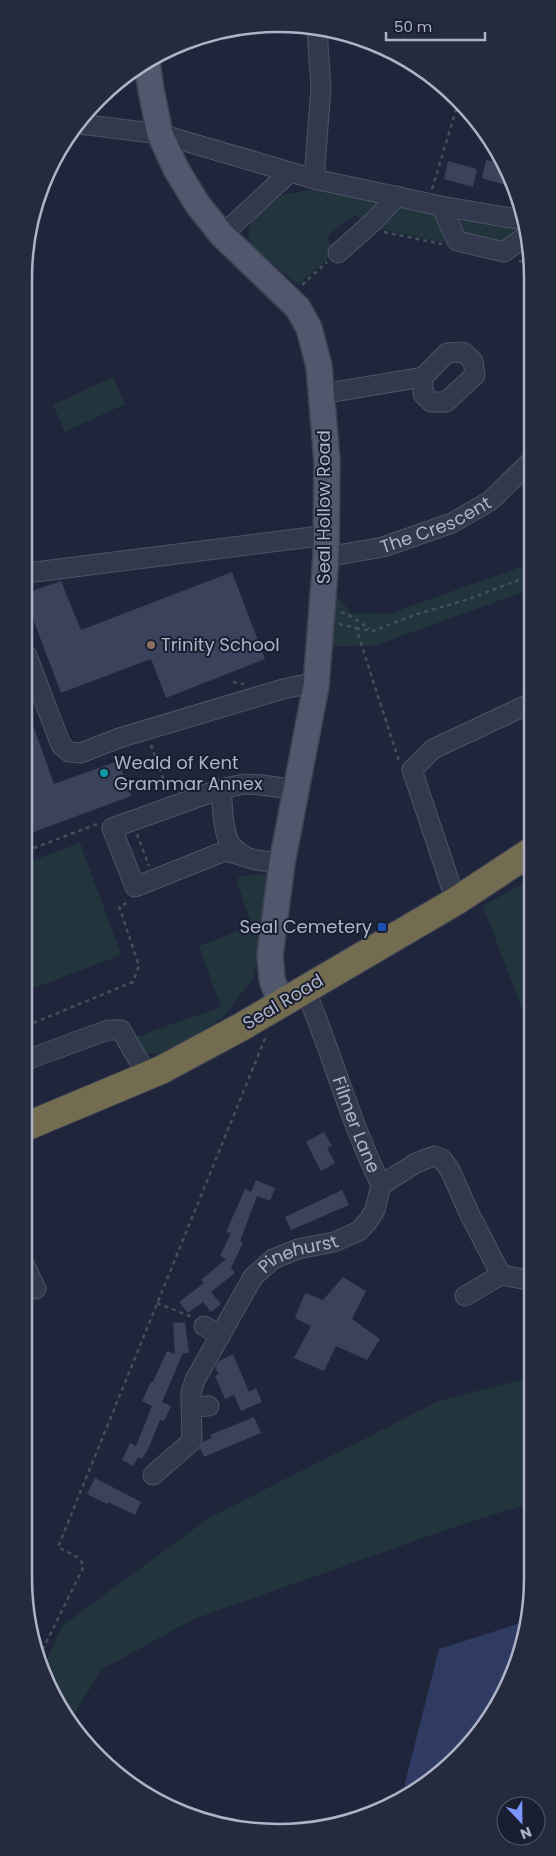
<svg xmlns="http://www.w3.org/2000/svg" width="556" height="1856" viewBox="0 0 556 1856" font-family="Poppins,sans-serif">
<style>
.green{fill:#22353d}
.water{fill:#303b63}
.building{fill:#3b425c}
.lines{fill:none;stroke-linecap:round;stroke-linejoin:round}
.minor-casing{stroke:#4e5367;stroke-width:21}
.major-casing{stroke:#3d4255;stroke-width:28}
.highway-casing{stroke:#3b4054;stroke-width:30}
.path{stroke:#3f525a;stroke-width:2.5;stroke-dasharray:4 4;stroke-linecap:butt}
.minor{stroke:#33394c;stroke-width:19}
.major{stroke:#51576c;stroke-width:25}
.highway{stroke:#736c50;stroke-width:28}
.education-dot{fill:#8d6e63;stroke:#191e30;stroke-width:2}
.culture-dot{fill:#0f9aa8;stroke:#191e30;stroke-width:2}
.transit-dot{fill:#1a4fb4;stroke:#191e30;stroke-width:2}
.labels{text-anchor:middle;stroke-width:4;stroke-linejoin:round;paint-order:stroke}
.street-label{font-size:18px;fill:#aeb3c8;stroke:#191e30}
.poi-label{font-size:18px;fill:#aeb3c8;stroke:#191e30;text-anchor:start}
.rim{fill:none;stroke:#aeb3c8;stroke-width:2.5}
</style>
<rect width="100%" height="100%" fill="#1f263c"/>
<g class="green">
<path d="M322,187L388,201L365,222L355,215L329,234L328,240L332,247L329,258L298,285L253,247L248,236L251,221L283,195Z"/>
<path d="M398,203L431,210L451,244L371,227Z"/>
<path d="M453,215L525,230L510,244L461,237Z"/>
<path d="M113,377L125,404L65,432L53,405Z"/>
<path d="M529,564V590L374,646H327L336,595L351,613L389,614Z"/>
<path d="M80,843L121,955L26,991V863Z"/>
<path d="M271,874L264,926L253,978L223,1017L186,1043L162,1055L144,1053L133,1038L221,1007L199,946L252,926L237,881L240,876Z"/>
<path d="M529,880V1027L483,906Z"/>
<path d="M528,1378V1504L457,1526L194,1619L102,1669L71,1719L43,1675L42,1670L62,1626L209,1518L439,1401Z"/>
</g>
<path class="water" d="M527,1621V1627L498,1705L433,1780L404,1794L405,1783L439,1649Z"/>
<g class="building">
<path d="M486,160L506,165L512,187L482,178Z"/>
<path d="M448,161L477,169L473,187L444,179Z"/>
<path d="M232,572L265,659L166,698L151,659L61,693L27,603V593L61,581L81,630Z"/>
<path d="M28,711L54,784L118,761L131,796L26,835L27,712Z"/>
<path d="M324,1132L332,1146L327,1148L335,1163L321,1171L306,1142Z"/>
<path d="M256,1180L275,1188L270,1201L257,1196L240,1241L243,1243L231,1268L235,1273L211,1292L221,1304L211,1312L203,1302L188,1313L179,1302L204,1283L201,1280L226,1259L220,1256L231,1233L226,1232L245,1189L251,1192Z"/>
<path d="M342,1190L349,1205L291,1230L285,1217Z"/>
<path d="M343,1277L366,1291L352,1319L380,1339L367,1360L336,1346L324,1371L294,1358L311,1326L295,1318L305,1293L323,1300Z"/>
<path d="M185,1322L189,1353H183L162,1402L171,1406L164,1421L160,1420L149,1447L142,1459L138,1457L133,1466L122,1460L130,1443L136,1446L152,1406L142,1401L151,1382H153L167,1351L175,1354L173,1323Z"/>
<path d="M233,1354L249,1392L256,1388L262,1402L241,1411L234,1395L225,1399L215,1376L219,1374L215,1367L219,1361Z"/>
<path d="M254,1417L261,1433L204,1457L200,1448L203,1442L212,1438L210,1435Z"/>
<path d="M95,1478L141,1502L135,1515L108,1502L107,1504L87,1494Z"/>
</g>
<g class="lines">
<g class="minor-casing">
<g id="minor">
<path d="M80,124L160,134L314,179L441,206L523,220"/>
<path d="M314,179L321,88L317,29"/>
<path d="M441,206L457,241L504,252L527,235"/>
<path d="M222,235L290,172"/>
<path d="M338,253L375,220L397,196"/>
<path d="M322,394L423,377L447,353L463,352L473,361L475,375L446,402H431L423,394V377"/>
<path id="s1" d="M326,557L383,547L452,523L490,501L530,462"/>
<path d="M27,573L327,535"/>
<path d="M27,656L61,745L69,752L81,753L119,738L283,689L302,685L316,686"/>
<path d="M221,789C223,806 222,826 229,842C232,848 239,852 244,856"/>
<path d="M282,863L256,860L225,851L135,887L112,828L221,789L244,784L262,785L297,790"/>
<path d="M456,901L412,770L433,749L529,704"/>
<path id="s2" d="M305,989C332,1053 350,1122 381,1185L416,1163L434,1156L442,1159L450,1170L469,1213L501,1275"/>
<path d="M26,1060L108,1030H121L147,1075"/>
<path d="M25,1266L36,1289"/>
<path d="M465,1296L501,1275L528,1280"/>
<path d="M204,1326L221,1335"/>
<path d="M191,1407L209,1406"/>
<path id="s3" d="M153,1475L192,1441L191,1393L195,1380L253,1277L273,1259L298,1249L334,1242L359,1231L368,1221L375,1210L381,1185"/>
</g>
</g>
<g class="major-casing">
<path id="major" d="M147,62L151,90L160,134L176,169L198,205L222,235L298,308L309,328L319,366L327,461L326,557L316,686L282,863L270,955L272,979L280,1003"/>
</g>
<g class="highway-casing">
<path id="highway" d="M25,1127L161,1070L241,1027L456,901L529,853"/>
</g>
<g class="path">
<path d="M432,189L459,100"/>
<path d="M384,232L442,244"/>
<path d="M519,261L530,263"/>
<path d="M302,285L327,262"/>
<path d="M341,612L352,617L370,629"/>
<path d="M27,613L31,612"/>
<path d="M339,624L356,628L399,761"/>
<path d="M356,628L373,631L414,615L469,599L529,576"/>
<path d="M233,682L244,684"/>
<path d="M151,745L168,791"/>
<path d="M137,834L149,866"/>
<path d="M26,851L97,824"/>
<path d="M26,1026L133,982L139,966L119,906L127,903L125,900"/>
<path d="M157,1303L192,1317"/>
<path d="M39,1657L84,1566L79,1558L58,1547L266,1036"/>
</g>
<use href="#minor" class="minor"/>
<use href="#major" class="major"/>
<use href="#highway" class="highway"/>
</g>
<circle class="education-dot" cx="151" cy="645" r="5"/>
<circle class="culture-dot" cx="104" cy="773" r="5"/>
<rect class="transit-dot" x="377" y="922" width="10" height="10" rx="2.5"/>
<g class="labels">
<g class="street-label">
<text transform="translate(324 507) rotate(-90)" y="6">Seal Hollow Road</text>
<text dy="6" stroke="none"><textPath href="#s1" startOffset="115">The Crescent</textPath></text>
<text transform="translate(283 1002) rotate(-31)" y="6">Seal Road</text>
<text dy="6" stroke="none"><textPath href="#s2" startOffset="145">Filmer Lane</textPath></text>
<text dy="6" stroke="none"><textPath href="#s3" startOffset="284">Pinehurst</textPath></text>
</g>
<g class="poi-label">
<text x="161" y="651">Trinity School</text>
<text x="114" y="769">Weald of Kent<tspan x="114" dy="21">Grammar Annex</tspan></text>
<text x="372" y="933" text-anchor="end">Seal Cemetery</text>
</g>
</g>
<path d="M0 0H556V1856H0ZM278 32H278A246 246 0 0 1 524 278V1578A246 246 0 0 1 278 1824H278A246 246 0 0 1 32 1578V278A246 246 0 0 1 278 32Z" fill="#252a3c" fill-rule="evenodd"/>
<path class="rim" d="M278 32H278A246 246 0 0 1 524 278V1578A246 246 0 0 1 278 1824H278A246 246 0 0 1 32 1578V278A246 246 0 0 1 278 32Z"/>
<g transform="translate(521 1821) rotate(158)"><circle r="24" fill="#191e30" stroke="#555a6d"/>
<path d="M0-4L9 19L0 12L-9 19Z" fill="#7c96ff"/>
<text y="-8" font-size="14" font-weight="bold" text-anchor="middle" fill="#aeb3c8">N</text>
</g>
<path d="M386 32v8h99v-8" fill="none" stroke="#aeb3c8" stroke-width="2.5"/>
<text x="394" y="32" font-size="15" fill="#aeb3c8" stroke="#191e30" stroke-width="4" paint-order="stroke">50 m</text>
</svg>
